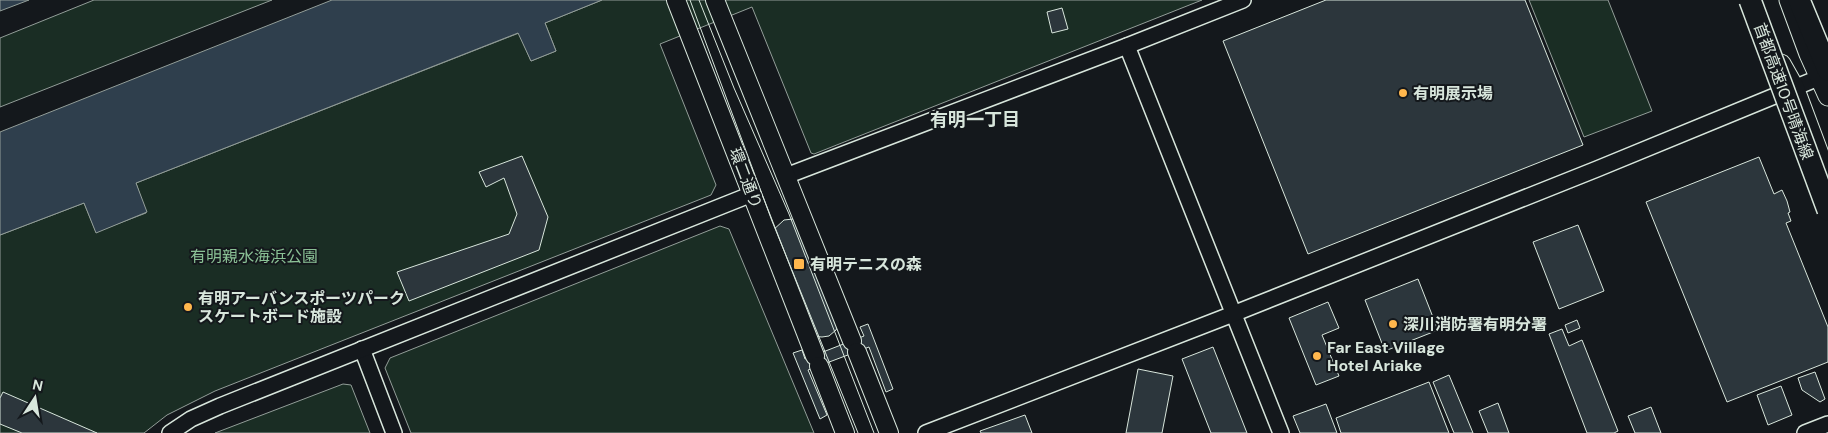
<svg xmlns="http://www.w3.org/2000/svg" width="1828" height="433" viewBox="0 0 1828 433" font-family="'DM Sans','Noto Sans JP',sans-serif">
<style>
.green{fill:#1a2d24;stroke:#939e99}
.water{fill:#2f3f4d;stroke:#939e99}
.building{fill:#2c363c;stroke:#d8e6dc}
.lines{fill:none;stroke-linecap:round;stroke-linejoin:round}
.tertiary-casing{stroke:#d8e6dc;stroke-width:18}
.secondary-casing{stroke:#d8e6dc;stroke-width:20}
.primary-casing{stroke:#d8e6dc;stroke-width:21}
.motorway-casing{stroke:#d8e6dc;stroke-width:24}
.tertiary{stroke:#14181c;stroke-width:15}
.secondary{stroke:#14181c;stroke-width:18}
.primary{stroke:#14181c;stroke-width:19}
.motorway{stroke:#14181c;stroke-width:21}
.tram{stroke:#d8e6dc;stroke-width:1}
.motorway-bridge-casing{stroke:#d8e6dc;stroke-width:24;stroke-linecap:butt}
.motorway-bridge{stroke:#14181c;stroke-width:21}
.poi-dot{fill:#ffb74d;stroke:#14181c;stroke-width:2}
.labels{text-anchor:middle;stroke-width:4;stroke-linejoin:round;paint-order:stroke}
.street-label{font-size:16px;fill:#d8e6dc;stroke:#14181c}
.poi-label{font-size:16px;font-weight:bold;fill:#d8e6dc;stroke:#14181c;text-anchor:start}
.park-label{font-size:16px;fill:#8ac095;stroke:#14181c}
.neighbourhood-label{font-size:18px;font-weight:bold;fill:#d8e6dc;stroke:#14181c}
</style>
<rect width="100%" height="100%" fill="#14181c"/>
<g class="green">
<path d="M94,0H272L0,107V38Z"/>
<path d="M602,0H1202L814,154L811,153L752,7L660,44L716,185L711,195L215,391L167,415L144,433H0V235L84,203L96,232L146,213L136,183L519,33L531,61L556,51L545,23Z"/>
<path d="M1529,0H1608L1652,111L1584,137Z"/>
<path d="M720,226L729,229L814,433H411L385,368L390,358Z"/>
<path d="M343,384L351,385L370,433H215Z"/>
</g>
<g class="water">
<path d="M0,0H29L0,11Z"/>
<path d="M332,0H602L545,23L556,51L531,61L518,33L136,183L147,212L96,233L84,203L0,235V132Z"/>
</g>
<g class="building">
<path d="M1326,0H1525L1583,145L1308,254L1223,41Z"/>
<path d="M1062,8L1068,29L1052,33L1047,12Z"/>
<path d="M522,156L548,217L539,250L409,301L397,272L509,234L517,214L504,178L486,187L479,172Z"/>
<path d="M1759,157L1774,194L1782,190L1787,201L1790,212L1788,213L1791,221L1786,223L1828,327V362L1727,402L1646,202Z"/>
<path d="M793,219L801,221L840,323L836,330L829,336L822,337L811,336L771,232L784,220Z"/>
<path d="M1578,225L1604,291L1559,309L1533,242Z"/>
<path d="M1418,279L1438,330L1385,351L1365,300Z"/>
<path d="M1328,302L1339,328L1322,335L1339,376L1316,385L1289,318Z"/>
<path d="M1577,320L1580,328L1568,333L1565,325Z"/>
<path d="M868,324L893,389L886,392L869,347L808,370L827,415L820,419L793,353L802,350L805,359L864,336L860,327Z"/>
<path d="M1562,329L1569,346L1582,340L1618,431L1614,433H1587L1549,334Z"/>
<path d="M1213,347L1247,433H1211L1182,359Z"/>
<path d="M1138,369L1173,376L1162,433H1126Z"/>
<path d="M1815,372L1825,399L1820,402L1802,390L1798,378Z"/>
<path d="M1449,375L1473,433H1454L1433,382Z"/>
<path d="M1429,382L1449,433H1341L1336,418Z"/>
<path d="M1781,386L1792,415L1768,425L1757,395Z"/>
<path d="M3,392L97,433H22L0,424V398Z"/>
<path d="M1498,403L1509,433H1488L1479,411Z"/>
<path d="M1326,404L1337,433H1300L1293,416Z"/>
<path d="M1651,407L1661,433H1635L1628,416Z"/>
<path d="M1025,415L1032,433H981L980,431Z"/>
</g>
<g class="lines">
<g class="tertiary-casing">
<g id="tertiary">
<path d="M1127,46L1281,433"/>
<path d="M786,176L1127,46L1243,0"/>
<path d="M362,349L394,433"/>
<path d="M170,433L191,419L220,406L752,194"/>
<path d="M926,433L1233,314L1597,169L1828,74"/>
<path d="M1805,433L1828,424"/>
</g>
</g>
<g class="secondary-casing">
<g id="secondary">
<path d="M676,0L815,356"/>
<path d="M715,0L852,341"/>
<path d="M857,352L889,433"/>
<path d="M819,366L845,433"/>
</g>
</g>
<g class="primary-casing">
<g id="primary">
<path d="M1789,0L1809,54L1828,96"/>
<path d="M1781,64L1794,87L1828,178"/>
</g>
</g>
<g class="motorway-casing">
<path id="motorway" d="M1799,0L1828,70"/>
</g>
<use href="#tertiary" class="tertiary"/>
<use href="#secondary" class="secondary"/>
<use href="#primary" class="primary"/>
<use href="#motorway" class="motorway"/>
<g class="tram">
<path d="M690,0L772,221L858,433"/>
<path d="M699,0L734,88L789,214L874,433"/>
</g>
<g class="motorway-bridge-casing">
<path id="motorway-bridge" d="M1750,0L1828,210"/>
</g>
<use href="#motorway-bridge" class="motorway-bridge"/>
</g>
<g class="poi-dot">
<circle cx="1403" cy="93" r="5"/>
<rect x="793" y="258" width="12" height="12" rx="2.5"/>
<circle cx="188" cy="307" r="5"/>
<circle cx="1393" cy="324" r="5"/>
<circle cx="1317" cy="356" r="5"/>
</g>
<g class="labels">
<g class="street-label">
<text transform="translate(1784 91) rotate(70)" y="6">首都高速10号晴海線</text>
<text transform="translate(746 178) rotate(69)" y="6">環二通り</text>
</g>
<g class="poi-label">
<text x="1413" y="99">有明展示場</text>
<text x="810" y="270">有明テニスの森</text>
<text x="198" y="304">有明アーバンスポーツパーク<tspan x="198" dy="18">スケートボード施設</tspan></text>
<text x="1403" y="330">深川消防署有明分署</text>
<text x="1327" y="353">Far East Village<tspan x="1327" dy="18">Hotel Ariake</tspan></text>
</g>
<g class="park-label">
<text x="254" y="262">有明親水海浜公園</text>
</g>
<g class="neighbourhood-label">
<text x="975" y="126">有明一丁目</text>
</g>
</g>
<g transform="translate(35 398) rotate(12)" stroke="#14181c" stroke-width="4" paint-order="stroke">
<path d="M0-4L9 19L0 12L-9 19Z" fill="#d8e6dc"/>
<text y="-8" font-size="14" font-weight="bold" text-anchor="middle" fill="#d8e6dc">N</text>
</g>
</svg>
